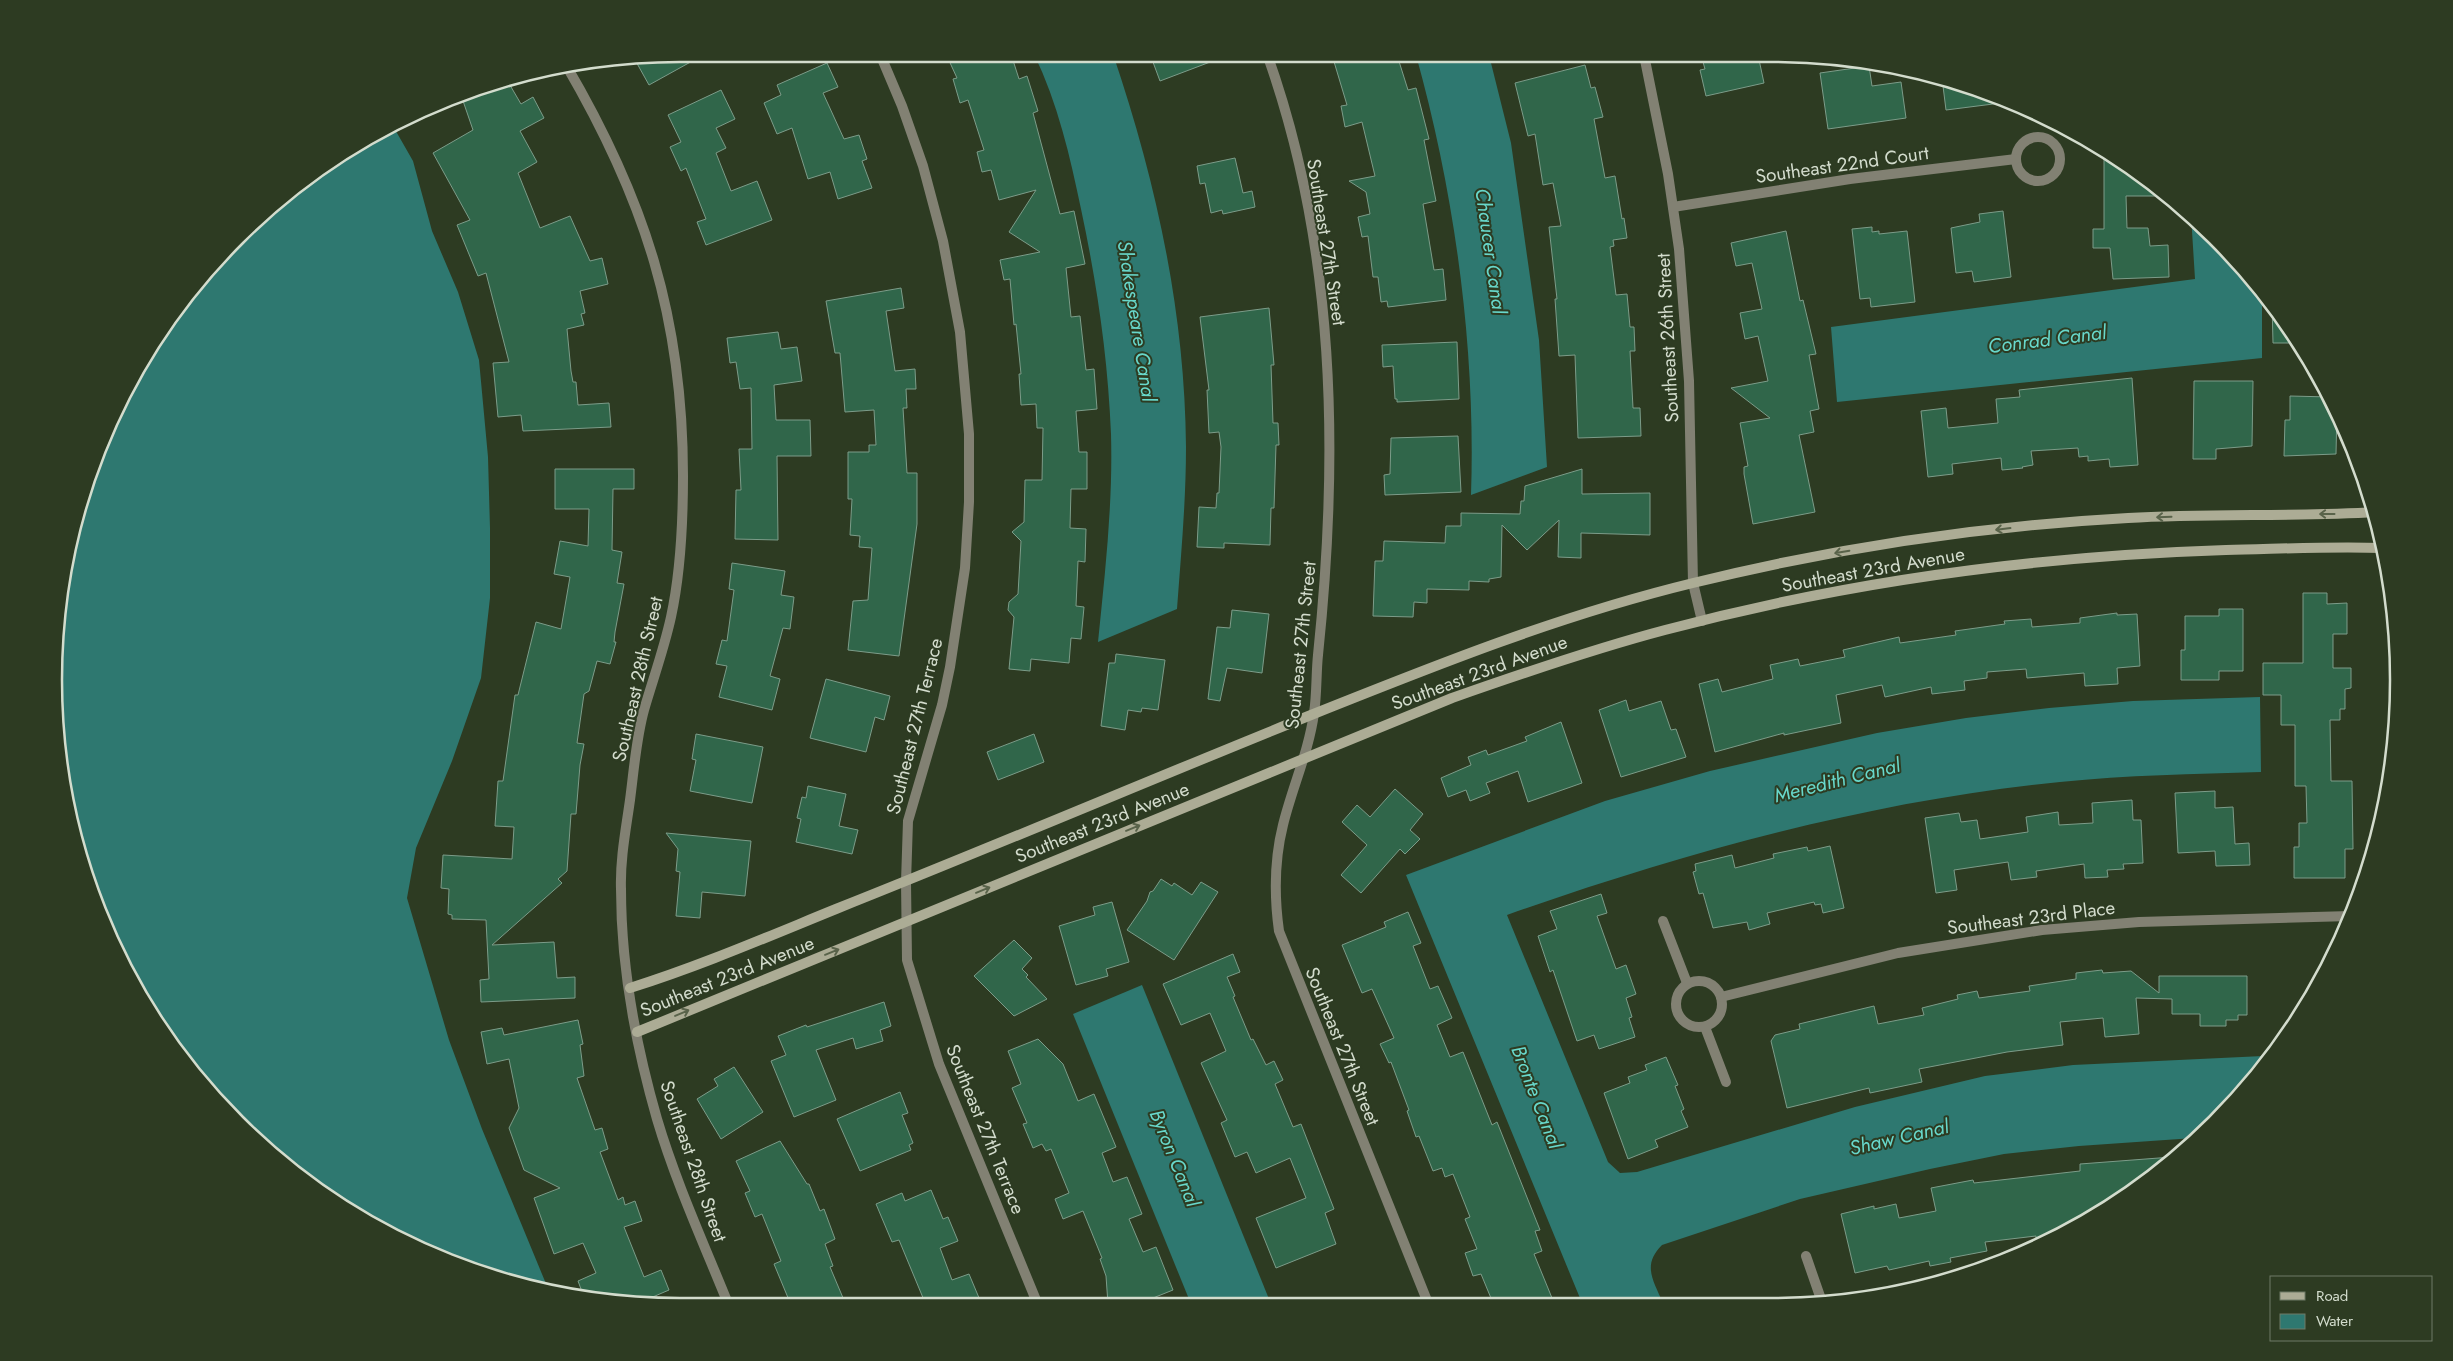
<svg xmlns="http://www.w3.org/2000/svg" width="2453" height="1361" viewBox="0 0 2453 1361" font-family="Jost,sans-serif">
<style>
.water{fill:#2e7870}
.building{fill:#30664a;stroke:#7c9c89}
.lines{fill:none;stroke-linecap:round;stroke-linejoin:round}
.street{stroke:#828173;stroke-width:10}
.secondary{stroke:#acac95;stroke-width:10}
.oneway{stroke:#59634a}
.labels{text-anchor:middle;stroke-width:4;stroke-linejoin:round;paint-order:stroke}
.street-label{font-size:19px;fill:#d3dccd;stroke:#2d3b22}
.water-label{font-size:20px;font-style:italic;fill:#68d8cb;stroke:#2d3b22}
.rim{fill:none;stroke:#d3dccd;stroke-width:2.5}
</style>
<rect width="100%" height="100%" fill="#2d3b22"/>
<g class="water">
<path d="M1034,54H1113C1156,181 1185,312 1186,447C1186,501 1181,555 1177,609L1098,642C1105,573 1113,504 1111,434C1108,358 1097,284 1081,209C1070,156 1058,104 1034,54Z"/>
<path d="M1416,55H1489L1511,143L1539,340L1547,467L1471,495C1476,349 1455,195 1416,55Z"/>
<path d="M393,126L413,161L432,231L458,292L479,360L488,457L490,528V598L481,678L452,761L416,848L407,898L449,1040L482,1129L549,1291L518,1286L367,1223L299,1178L209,1094L159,1028L102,921L75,842L55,722V639L75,519L102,440L159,333L209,267L299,183L367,138Z"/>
<path d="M2191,215L2262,290V358L1837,402L1831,327L2195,279Z"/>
<path d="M2260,697L2261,772C2194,774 2127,775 2060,782C1870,801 1686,852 1507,915L1608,1162L1620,1173L1637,1172L1855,1107L1985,1076L2073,1065L2263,1056V1067L2244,1094L2194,1138L2079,1146L2004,1154L1930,1169L1800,1199L1662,1245C1642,1265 1653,1280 1663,1303H1582L1406,875L1605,801L1710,771L1877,733L1966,718L2049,708L2133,701Z"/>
<path d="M1142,985L1271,1304H1191L1073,1014Z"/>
</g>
<g class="building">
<path d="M680,54H705L649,85L634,58Z"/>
<path d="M946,54H1011L1019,79L1027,76L1038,111L1033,113L1060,214L1074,211L1085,264L1066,268L1071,317L1080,316L1086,370L1094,369L1097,409L1076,411L1079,452H1087V489H1071L1070,528L1086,529L1085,562L1078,561L1076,606L1084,607L1081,639L1071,638L1069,663L1031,659L1030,671L1009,669L1014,617L1008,610L1009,602L1018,594L1021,541L1012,532L1024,522L1025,480H1042L1043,428H1037L1036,404L1021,405L1019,374H1021L1016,324L1014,325L1010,279L1004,280L1000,260L1040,252L1009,232L1036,190L999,200L991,170L982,172L977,152L984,150L968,100L960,103L953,79L957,78Z"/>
<path d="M1150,54H1226V56L1160,81Z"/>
<path d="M1332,55H1397L1408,90L1416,88L1429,139L1424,140L1436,201L1423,204L1434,270L1443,269L1446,300L1388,307L1387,301L1381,302L1378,277H1373L1368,236L1362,237L1358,217L1370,214L1366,192L1349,181L1375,176L1362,122L1345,127L1341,106L1347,105Z"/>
<path d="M1701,55H1758L1764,83L1706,96L1700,70L1705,69Z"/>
<path d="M827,63L838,87L823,93L844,139L859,135L867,159L862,161L872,188L838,199L830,172L808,179L792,128L777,134L764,103L781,95L777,85Z"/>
<path d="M1585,65L1591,88L1595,87L1603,117L1594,119L1605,178L1615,176L1622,219L1624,218L1627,238L1613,240L1614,246L1610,247L1616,295L1627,294L1630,327H1634L1635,351H1630L1633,408H1640L1641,436L1578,438L1575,355L1559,356L1555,299H1557L1549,227L1561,226L1553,183L1543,185L1535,134L1528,136L1515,83Z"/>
<path d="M1869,66L1872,86L1901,82L1906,118L1828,129L1820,73Z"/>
<path d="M1942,78L1968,89L2001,103L1946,110Z"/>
<path d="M507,80L521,104L533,97L544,118L520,131L537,162L518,173L540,228L570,216L590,261L602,258L608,284L580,291L585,313L581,314L584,325L567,329L571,371L573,382H576L578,405L609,403L611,427L523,431L521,415L498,417L493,363L509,362L486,273L478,276L457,225L470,220L433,153L473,130L461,95L479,87Z"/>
<path d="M721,90L735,119L716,128L726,148L716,153L731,191L757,181L772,220L706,245L697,222L706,219L686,168L681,171L670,147L681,142L668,115Z"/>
<path d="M2104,151L2167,196H2126L2127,228H2148L2150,246L2168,245L2169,277L2113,279L2110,248H2093V229H2104Z"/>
<path d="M1235,158L1243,193L1252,191L1255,207L1223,214L1222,210L1211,213L1205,183L1200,184L1197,166Z"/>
<path d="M2003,211L2011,277L1974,282L1972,271L1956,273L1951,228L1980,222L1979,214Z"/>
<path d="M1872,227V232L1879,231V234L1907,231L1915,302L1871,307L1870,298L1860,299L1852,229Z"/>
<path d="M1786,231L1800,301L1803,300L1816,354L1809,355L1819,409L1810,411L1814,432L1799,435L1815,512L1753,524L1744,474V467L1748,466L1740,423L1770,418L1731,388L1768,381L1758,336L1745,339L1740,313L1762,309L1752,263L1736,266L1731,243Z"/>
<path d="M901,288L904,308L886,311L895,371L915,369L916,389H906L907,408H903L907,473H917V524L899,656L848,650L853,601L868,600L872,548L859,547L860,536L850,535L852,499H848V452H869V445H876L874,410L845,412L840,353H835L826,301Z"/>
<path d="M2272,303L2290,331L2297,343H2273Z"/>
<path d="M1269,308L1274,365H1271L1273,423H1278L1279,445H1276L1274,508H1271L1270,545L1224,543V548L1197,547L1199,507L1216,508L1217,493H1219L1221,447L1219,432L1209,433L1207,390H1209L1200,317Z"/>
<path d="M778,332L781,349L797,347L802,381L774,385L776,420H810L811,456H777L778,540L735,539L736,490H741L739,449H752L751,388L740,389L736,362L730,363L727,338Z"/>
<path d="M1457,342L1459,399L1397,402V399H1395L1393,366L1383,367L1382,345Z"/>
<path d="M2132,378L2138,465L2110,467L2109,459L2088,461V456L2079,457L2078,448L2031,451L2033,465L2022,467L2023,468L2002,470L2001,458L1952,464L1953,474L1928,477L1921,411L1946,408L1948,428L1998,423L1996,399L2020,397L2019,390Z"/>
<path d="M2194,381H2253L2252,446L2216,449V459H2193Z"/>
<path d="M2290,396L2330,397L2337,409L2336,454L2284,456L2285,420H2290Z"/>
<path d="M1458,436L1461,492L1385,495L1384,475L1390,474L1391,438Z"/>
<path d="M555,469H634V489H613L612,550L622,552L617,583L624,584L615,632L614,642H616L610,664L597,661L589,691L584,694L577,743L584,744L580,765L576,814H571L567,871L558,879L562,883L492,945L554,942L557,978L575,977V998L481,1002L480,980L489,979L486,920L452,919V915L448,914L449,889L441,888L443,855L512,859L514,827L495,826L498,781H503L515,695H518L536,622L561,629L570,577L554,574L560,541L588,546L589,509H555Z"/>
<path d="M1582,469V494L1650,493V535L1581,533V558L1558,557L1559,520L1527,550L1502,525L1501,577L1489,579V582L1469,581V590L1427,589V603L1414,602L1413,617L1373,616L1375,561H1383L1384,541L1445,543L1446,526H1461V513L1520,514L1521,501H1524L1525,486Z"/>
<path d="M732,563L785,571L781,595L794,597L790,629L783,628L770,676L780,679L772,710L719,697L727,666L716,664L722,640L727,641L734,590L729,589Z"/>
<path d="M2303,593H2327V604L2347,603V634H2333V668H2351V688L2345,689V709H2340V720H2330L2331,781H2352L2353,849H2345V878H2294V847H2299V823H2307L2306,786H2295V725H2281V695H2263V663H2303Z"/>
<path d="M2219,609H2243V671H2219V680H2181V650H2185V616H2219Z"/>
<path d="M1232,610L1269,614L1262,673L1227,668L1220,701L1208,699L1217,627L1230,628Z"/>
<path d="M2117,613V615L2137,614L2140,666L2117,668L2118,684L2085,686L2084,673L2027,678L2026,669L1987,672V678L1964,681L1965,690L1932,694L1931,687L1885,697L1882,685L1836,695L1841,723L1784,735V733L1715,752L1699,684L1718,679L1722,692L1773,679L1770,665L1798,659L1800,666L1845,657L1843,650L1899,637L1900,643L1956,635L1955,631L2005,624L2004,621L2031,619L2032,627L2080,623V618Z"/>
<path d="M1116,654L1165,660L1158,710L1142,708L1141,712L1128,710L1125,730L1101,726L1109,663H1115Z"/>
<path d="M826,679L890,696L884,720L875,717L866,752L810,738Z"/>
<path d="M1626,700L1629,711L1661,701L1671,730L1676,729L1686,757L1621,777L1599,710Z"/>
<path d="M1561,722L1582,783L1528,802L1518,771L1486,783L1490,793L1470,801L1466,790L1448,797L1441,778L1471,765L1468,757L1486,750L1488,755L1527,741L1525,737Z"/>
<path d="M696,734L763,747L752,803L690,791L696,760L692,759Z"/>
<path d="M1034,734L1044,762L998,780L987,752Z"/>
<path d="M808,786L846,794L839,826L858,830L852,854L796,842L801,819L797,818L802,797L806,798Z"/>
<path d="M1395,789L1423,814L1410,830L1420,839L1405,854L1400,849L1361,893L1341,875L1367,845L1342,822L1357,805L1370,817Z"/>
<path d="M2215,791V808L2233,807L2235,844L2249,843L2250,865L2216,866L2215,851L2178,853L2175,793Z"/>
<path d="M2132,800L2133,820H2141L2143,863L2123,864L2124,869L2107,870L2108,877L2085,878L2084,864L2036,871L2037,877L2011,880L2008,862L1954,870L1957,890L1936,893L1925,818L1959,813L1961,822L1977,820L1980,839L2028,832L2026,817L2058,812L2059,825L2093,823L2092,803Z"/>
<path d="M666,833L751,841L745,896L702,892L700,918L676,916L680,872L676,871L678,849Z"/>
<path d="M1830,846L1844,908L1823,913L1821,904L1815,905L1814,902L1767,913L1770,924L1749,930L1747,922L1713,928L1703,893L1699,894L1693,872L1696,871L1695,864L1732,855L1735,868L1774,858L1773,854L1807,847L1808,851Z"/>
<path d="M1161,879L1172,886L1174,883L1192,895L1201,882L1218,892L1174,960L1127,930L1147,901L1150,892L1153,891Z"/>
<path d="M1601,894L1607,913L1597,916L1616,969L1626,965L1636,994L1626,998L1632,1017L1629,1018L1635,1037L1599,1049L1594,1035L1577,1041L1553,970L1550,972L1538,936L1557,929L1550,911Z"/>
<path d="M1112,902L1129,962L1106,969L1108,976L1076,985L1059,926L1095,915L1093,907Z"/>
<path d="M1408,912L1421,943L1413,946L1430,989L1438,986L1452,1018L1437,1025L1450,1057L1463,1052L1492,1125L1497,1122L1540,1230L1535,1231L1542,1251L1534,1254L1552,1298L1540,1303H1493L1481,1274L1473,1276L1465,1253L1477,1249L1465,1219L1470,1217L1453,1174L1445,1177L1442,1168L1433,1171L1419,1136L1416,1137L1407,1111L1409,1110L1391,1062L1389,1063L1380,1044L1394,1038L1372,989L1362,993L1342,945L1386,927L1384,922Z"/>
<path d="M1014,940L1032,958L1022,969L1028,975L1026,977L1047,999L1014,1016L974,976Z"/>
<path d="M1233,954L1240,972L1227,977L1235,996L1233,997L1251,1040L1253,1039L1266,1065L1274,1061L1283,1080L1275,1084L1293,1127L1301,1124L1334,1209L1325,1213L1336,1244L1276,1268L1256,1218L1306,1198L1290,1158L1256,1173L1247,1152L1235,1157L1221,1123L1227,1120L1201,1063L1226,1051L1210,1013L1181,1025L1163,984Z"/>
<path d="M2102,970L2103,973L2131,971L2159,993V976H2247V1015H2238V1020H2226V1026H2200V1014H2172V999L2136,998L2139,1034L2105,1037L2103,1018L2060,1022L2063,1045L2007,1052L1919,1069L1922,1082L1870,1093L1869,1088L1787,1108L1771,1041L1775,1035L1800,1029L1799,1024L1874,1006L1878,1024L1924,1015L1922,1008L1958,999L1957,995L1977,991L1979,998L2030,991L2029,986L2076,979V973Z"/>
<path d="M884,1002L891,1026L880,1030L883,1041L856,1049L853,1038L816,1050L836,1100L794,1117L771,1061L786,1055L778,1036L806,1025L807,1027Z"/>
<path d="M578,1020L583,1044L580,1045L584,1076L577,1078L595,1130L602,1128L608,1149L600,1152L618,1200L623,1197L625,1205L635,1201L642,1221L624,1227L644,1277L661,1270L669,1290L634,1305L584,1297L578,1281L596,1273L583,1243L554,1254L534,1198L560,1188L524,1170L509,1128L519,1108L509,1059L487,1064L481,1032L502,1028L504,1035Z"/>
<path d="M1038,1039L1063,1064L1078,1101L1094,1094L1116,1147L1102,1153L1113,1182L1127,1177L1142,1214L1129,1219L1143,1252L1156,1247L1173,1290L1138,1304H1108L1106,1276L1100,1259L1102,1258L1083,1211L1063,1219L1055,1199L1069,1193L1051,1149L1046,1151L1042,1144L1033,1148L1023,1124L1027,1123L1012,1088L1021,1084L1008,1051Z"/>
<path d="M1666,1057L1678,1085L1675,1086L1684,1109L1681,1111L1688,1127L1655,1140L1658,1147L1628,1159L1604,1093L1630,1083L1628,1077L1647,1070L1645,1065Z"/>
<path d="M734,1067L763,1112L721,1139L697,1099L718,1086L714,1079Z"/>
<path d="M900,1092L908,1113L902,1115L913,1143L909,1145L911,1150L860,1171L837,1119Z"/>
<path d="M780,1141L807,1184H809L820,1211L824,1209L835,1239L825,1244L833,1266L830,1267L846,1305H791L774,1264L781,1261L762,1214L755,1217L745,1193L750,1191L736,1161Z"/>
<path d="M2172,1157L2121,1201L2050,1239L2036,1241V1236L1985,1242L1987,1251L1950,1258L1951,1262L1930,1266L1929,1261L1889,1270L1887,1266L1855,1273L1841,1214L1874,1206V1209L1896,1204L1899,1218L1936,1211L1931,1188L1973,1180L1974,1183L2080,1171V1164Z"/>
<path d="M931,1190L943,1219L948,1217L958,1241L940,1248L952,1280L969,1274L982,1305H926L899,1240L892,1242L876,1204L902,1193L905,1201Z"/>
</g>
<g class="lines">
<g class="street">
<path d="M880,54L902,106L923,166L943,241L960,332L969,434V502L965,568L950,667L942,705L908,821L906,882L907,960L939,1064L1038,1305"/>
<path d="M1267,54C1336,247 1339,454 1318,655C1316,674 1317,694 1314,713C1309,751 1292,788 1283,825C1274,861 1274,895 1279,931L1428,1303"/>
<path d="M1644,55L1668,174L1679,249L1689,381L1693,583L1702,621"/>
<path d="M566,65C645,200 683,318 683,476C683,522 681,571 671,617C664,649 653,679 644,710C636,739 634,770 630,800C626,829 620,859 621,889C621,966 636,1046 657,1119C676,1183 704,1244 729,1306"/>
<circle cx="2038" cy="159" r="22"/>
<path d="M1673,207L1850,179L2016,159"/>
<path d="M1663,921L1687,983"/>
<circle cx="1699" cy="1004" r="23"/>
<path d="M1721,997L1898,953L2042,930L2139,922L2351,916"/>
<path d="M1705,1027L1726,1082"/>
<path d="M1806,1256L1822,1302"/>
</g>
<g class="secondary">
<path d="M630,988C700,966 767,937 836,909C995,846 1152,779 1311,715C1436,665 1561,615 1693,583C1835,548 1982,526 2128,518C2210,513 2293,517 2376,512"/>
<path d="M637,1032L1452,698C1523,673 1593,649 1665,630C1849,581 2036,556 2226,550C2278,549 2330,546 2383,548"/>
</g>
</g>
<defs><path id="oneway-shaft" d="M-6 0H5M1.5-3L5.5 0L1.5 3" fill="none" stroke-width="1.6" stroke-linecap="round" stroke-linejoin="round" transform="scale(1.25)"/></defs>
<g class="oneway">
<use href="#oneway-shaft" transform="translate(2327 514) rotate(-180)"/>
<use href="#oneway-shaft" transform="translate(2164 517) rotate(178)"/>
<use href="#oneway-shaft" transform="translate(2003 529) rotate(173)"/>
<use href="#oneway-shaft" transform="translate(1842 552) rotate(170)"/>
<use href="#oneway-shaft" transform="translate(1133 828) rotate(-22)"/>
<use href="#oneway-shaft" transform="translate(983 890) rotate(-22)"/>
<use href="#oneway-shaft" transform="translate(832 952) rotate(-22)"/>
<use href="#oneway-shaft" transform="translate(682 1013) rotate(-23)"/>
</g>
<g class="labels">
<g class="street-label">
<text transform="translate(1842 164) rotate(-8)" y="7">Southeast 22nd Court</text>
<text transform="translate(1327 242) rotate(81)" y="7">Southeast 27th Street</text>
<text transform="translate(1667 338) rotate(-93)" y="7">Southeast 26th Street</text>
<text transform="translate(1873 569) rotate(-10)" y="7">Southeast 23rd Avenue</text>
<text transform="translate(1300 645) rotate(-84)" y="7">Southeast 27th Street</text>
<text transform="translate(1479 672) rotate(-20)" y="7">Southeast 23rd Avenue</text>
<text transform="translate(637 679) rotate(-77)" y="7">Southeast 28th Street</text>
<text transform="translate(914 726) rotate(-76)" y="7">Southeast 27th Terrace</text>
<text transform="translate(1102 822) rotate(-22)" y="7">Southeast 23rd Avenue</text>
<text transform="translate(2031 917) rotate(-7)" y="7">Southeast 23rd Place</text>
<text transform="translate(727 976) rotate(-22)" y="7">Southeast 23rd Avenue</text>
<text transform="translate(1343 1046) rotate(68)" y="7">Southeast 27th Street</text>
<text transform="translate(986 1129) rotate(68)" y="7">Southeast 27th Terrace</text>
<text transform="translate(694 1161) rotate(71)" y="7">Southeast 28th Street</text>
</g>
<g class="water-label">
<text transform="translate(1491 251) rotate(82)" y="7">Chaucer Canal</text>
<text transform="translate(1137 321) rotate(81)" y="7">Shakespeare Canal</text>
<text transform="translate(2047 339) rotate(-7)" y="7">Conrad Canal</text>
<text transform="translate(1837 780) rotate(-14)" y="7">Meredith Canal</text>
<text transform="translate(1537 1097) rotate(69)" y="7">Bronte Canal</text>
<text transform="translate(1899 1137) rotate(-13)" y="7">Shaw Canal</text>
<text transform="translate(1175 1158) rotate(68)" y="7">Byron Canal</text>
</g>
</g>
<path d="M0 0H2453V1361H0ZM680 62H1772A618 618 0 0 1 2390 680V680A618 618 0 0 1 1772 1298H680A618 618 0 0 1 62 680V680A618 618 0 0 1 680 62Z" fill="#2d3b22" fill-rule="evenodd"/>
<path class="rim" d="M680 62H1772A618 618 0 0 1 2390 680V680A618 618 0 0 1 1772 1298H680A618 618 0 0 1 62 680V680A618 618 0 0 1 680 62Z"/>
<rect x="2270" y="1276" width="162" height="65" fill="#2d3b22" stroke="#6f7b66"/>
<rect x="2280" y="1292" width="25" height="8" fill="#acac95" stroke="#6f7b66"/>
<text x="2316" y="1301" font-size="15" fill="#d3dccd">Road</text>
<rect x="2280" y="1314" width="25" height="15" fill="#2e7870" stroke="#6f7b66"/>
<text x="2316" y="1326" font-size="15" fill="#d3dccd">Water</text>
</svg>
